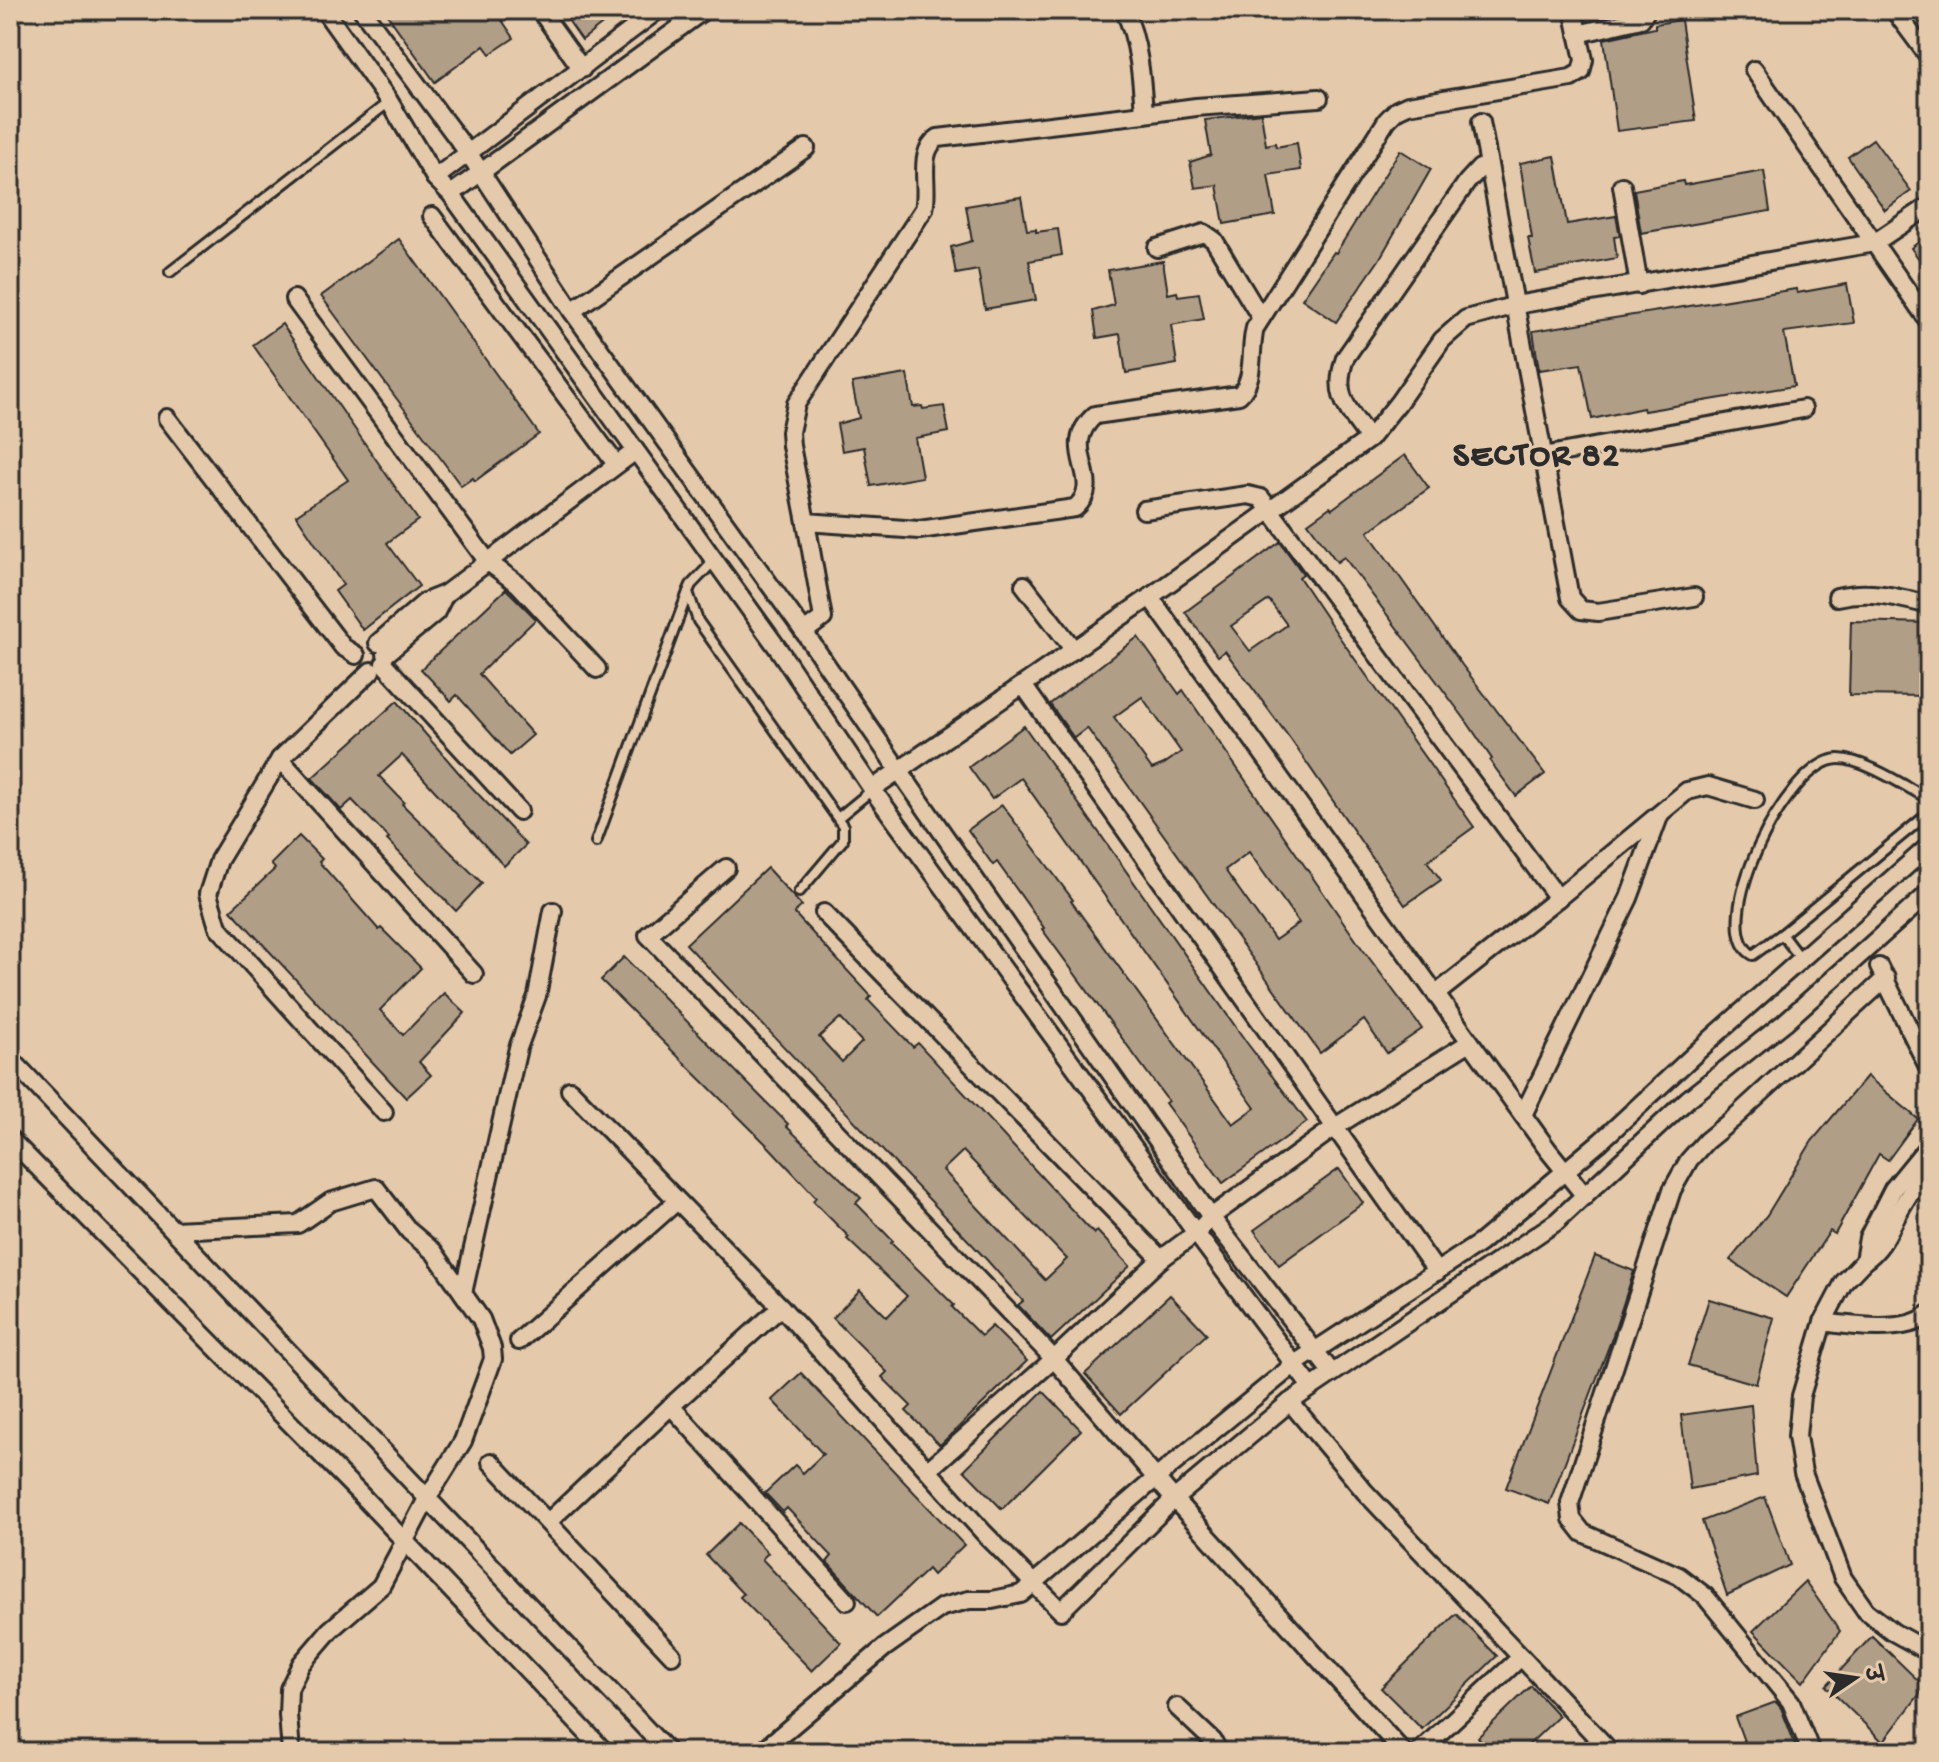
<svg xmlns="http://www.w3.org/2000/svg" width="1939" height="1762" viewBox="0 0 1939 1762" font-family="'Gochi Hand','Playpen Sans Deva',sans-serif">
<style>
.building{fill:#b09e87;stroke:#2b2b2b;stroke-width:2;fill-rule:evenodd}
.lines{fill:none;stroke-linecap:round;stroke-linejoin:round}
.service-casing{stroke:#2b2b2b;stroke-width:14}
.minor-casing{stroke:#2b2b2b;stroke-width:22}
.service{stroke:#e4caab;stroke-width:8}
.minor{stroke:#e4caab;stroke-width:16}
.labels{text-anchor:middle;stroke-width:6;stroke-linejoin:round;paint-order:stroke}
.district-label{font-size:34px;font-weight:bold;letter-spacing:2px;fill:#2b2b2b;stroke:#e4caab}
</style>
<rect width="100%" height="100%" fill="#e4caab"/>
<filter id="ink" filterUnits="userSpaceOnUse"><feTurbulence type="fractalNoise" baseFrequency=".0125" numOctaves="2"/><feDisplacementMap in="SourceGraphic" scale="16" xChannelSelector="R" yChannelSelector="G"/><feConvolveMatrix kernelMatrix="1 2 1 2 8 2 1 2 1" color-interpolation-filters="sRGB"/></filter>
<g filter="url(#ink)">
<g class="building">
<path d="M384,10H495L514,38L490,54L484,46L435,82Z"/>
<path d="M561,10H620L582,40Z"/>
<path d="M1681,20L1696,121L1617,131L1604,39L1655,28V24Z"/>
<path d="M1261,113L1266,145L1275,143L1276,147L1297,143L1301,170L1268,175L1275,215L1224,224L1217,185L1195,188L1190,162L1211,155L1205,120Z"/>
<path d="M1873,139L1911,191L1885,210L1848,157Z"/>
<path d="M1400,150L1431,169L1379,260L1336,322L1302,299L1334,252L1336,253Z"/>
<path d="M1555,156L1567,224L1616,216L1620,236L1614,237L1617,258L1535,273L1528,238H1532L1520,163Z"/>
<path d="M1764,171L1770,211L1641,233L1634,190L1683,181L1684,185Z"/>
<path d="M1021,197L1027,230L1036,229V232L1058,229L1062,255L1029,261L1036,300L985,309L978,270L956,274L951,247L972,241L966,206Z"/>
<path d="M1929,234V273L1911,248Z"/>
<path d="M399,239L539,434L475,481L473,478L461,486L321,296Z"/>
<path d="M1163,261L1168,294L1177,292L1178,296L1199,293L1204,319L1171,325L1177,364L1126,373L1120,334L1097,338L1093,311L1114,305L1108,270Z"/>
<path d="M1847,284L1854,323L1784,332L1794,386L1644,411L1643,408L1592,419L1581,364L1539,370L1533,331L1796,289L1797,293Z"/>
<path d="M282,324L418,520L387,543L419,586L363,630L335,591L343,585L296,515L348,480L253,345Z"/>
<path d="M907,374L913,407L922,406L923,409L944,406L949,432L915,438L922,477L871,486L864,447L842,451L837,424L859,418L852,383Z"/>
<path d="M1405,455L1429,488L1368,532L1462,665L1545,774L1516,796L1490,761L1492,759L1467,722L1344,557L1337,562L1308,523L1330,507L1332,509Z"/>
<path d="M1280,542L1303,574L1299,577L1340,638L1474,827L1427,861L1441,880L1405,905L1291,740L1225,651L1218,656L1185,612ZM1269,600L1287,625L1250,651L1231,626Z"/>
<path d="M506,589L536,619L479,674L533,735L510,755L457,695L451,701L421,669Z"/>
<path d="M1851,621L1929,623V696L1849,695Z"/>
<path d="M1138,637L1179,694L1183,690L1358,943L1422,1029L1387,1053L1364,1020L1320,1053L1087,728L1074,738L1050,704ZM1142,697L1181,752L1164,764L1152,769L1114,717ZM1249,852L1299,923L1275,940L1225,870Z"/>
<path d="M397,701L465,780L526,845L504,866L402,755L379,776L404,802L402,804L482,883L456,911L387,840L389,838L352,800L341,810L312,778Z"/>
<path d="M1024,726L1247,1043L1307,1122L1223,1183L1165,1103L1168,1101L1042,929L1044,928L997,862L993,865L968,830L1002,805L1073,900L1071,901L1233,1124L1255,1108L1021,778L992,799L969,767Z"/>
<path d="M299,836L322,859L319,862L379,930L381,928L421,968L380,1010L403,1035L444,993L465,1013L419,1062L431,1075L406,1098L231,910L275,869L271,864Z"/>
<path d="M767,868L802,906L794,913L871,996L868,1000L913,1047L918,1043L1094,1234L1097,1231L1130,1266L1051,1340L1018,1305L1023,1301L986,1259L686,944ZM840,1018L862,1042L842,1062L819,1037ZM963,1151L1067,1259L1045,1280L943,1170Z"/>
<path d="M624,957L759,1095L788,1124L786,1126L861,1198L856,1203L893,1241L891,1243L954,1305L952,1307L981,1336L992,1326L1027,1361L940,1445L906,1411L911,1406L882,1377L887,1372L833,1318L860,1290L887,1317L907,1296L847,1239L849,1237L813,1201L816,1197L770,1148L601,980Z"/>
<path d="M1867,1076L1918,1119L1888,1160L1879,1154L1835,1234L1830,1231L1786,1297L1730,1260L1767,1215L1812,1141Z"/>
<path d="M1339,1169L1363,1203L1279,1265L1254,1230Z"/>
<path d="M1595,1256L1634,1271L1612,1338L1549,1504L1506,1488Z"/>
<path d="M1170,1295L1207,1334L1121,1414L1085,1374Z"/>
<path d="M1709,1299L1774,1318L1756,1384L1688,1365Z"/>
<path d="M801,1373L964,1545L933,1575L928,1569L877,1617L827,1562L832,1556L787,1508L783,1512L765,1493L795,1465L803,1473L823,1454L772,1400Z"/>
<path d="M1043,1391L1081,1430L1002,1509L964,1470Z"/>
<path d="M1751,1405L1757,1476L1690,1489L1681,1415Z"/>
<path d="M1765,1497L1790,1565L1727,1595L1702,1521Z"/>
<path d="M739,1523L768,1553L762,1559L841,1643L812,1671L740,1597L743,1594L706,1555Z"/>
<path d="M1805,1581L1840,1631L1803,1682L1753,1631Z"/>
<path d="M1456,1614L1497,1656L1422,1729L1381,1688Z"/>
<path d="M1872,1636L1925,1687L1883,1742L1826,1686Z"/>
<path d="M1531,1686L1559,1716L1521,1752H1491L1478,1737Z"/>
<path d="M1776,1702L1781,1708L1798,1752H1748L1735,1717Z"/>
</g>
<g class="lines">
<g class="service-casing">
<g id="service">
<path d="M170,272L389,102"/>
<path d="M714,561L691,585L688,592L698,621L843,826V840L799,892"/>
<path d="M839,817L872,790"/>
<path d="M596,842L688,592"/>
<path d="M1782,934L1929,813"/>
<path d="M1801,959L1782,934L1753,955C1705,928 1787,759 1839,759C1864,759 1906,787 1929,799"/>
</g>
</g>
<g class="minor-casing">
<g id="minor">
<path d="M324,10L389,101L435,178L451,194L779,650L872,789L1196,1233L1311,1387"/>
<path d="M362,10L469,154L572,311L804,632L900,772L1211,1217L1332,1373"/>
<path d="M540,10L582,69"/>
<path d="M1124,10C1139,39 1142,82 1144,114L938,138C916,152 930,186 924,209L796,404L790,432L791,446L806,522L919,530L1075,508C1108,479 1056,450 1095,415L1239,395C1256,380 1249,351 1255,328L1387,120L1397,110L1408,105L1571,78L1581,72L1584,60L1573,10"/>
<path d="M1894,10L1929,57"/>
<path d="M1925,10L1929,16"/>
<path d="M1578,34L1641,19L1647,10"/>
<path d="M1754,70L1929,322"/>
<path d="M1144,114L1196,107L1319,98"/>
<path d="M1481,122L1570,598L1581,610L1598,612L1694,597"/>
<path d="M435,178L658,10"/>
<path d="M1622,186L1639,285"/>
<path d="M451,194L704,10"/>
<path d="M432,216L616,464"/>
<path d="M1157,248L1204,233L1214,240L1261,318"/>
<path d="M294,299L488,562L518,584L597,669"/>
<path d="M572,311L806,148"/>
<path d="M167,418L343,647L356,655"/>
<path d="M1369,439C1348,408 1332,397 1345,358L1467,182L1480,168L1489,165"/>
<path d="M1543,456L1803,409"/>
<path d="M1144,510L1248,495L1261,498L1558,898"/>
<path d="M1024,585L1074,650"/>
<path d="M1150,597L1548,1150L1585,1196"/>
<path d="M1837,597C1869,589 1897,597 1929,605"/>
<path d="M804,632L823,618L806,522"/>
<path d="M378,643L425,602L445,594L634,452"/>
<path d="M386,654L436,612L445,594"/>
<path d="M384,664L519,811"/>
<path d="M371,671L280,759L219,860L208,894L218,927L384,1112"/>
<path d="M1023,685L1437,1272"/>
<path d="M280,759L474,974"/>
<path d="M872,789L1150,597L1369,439L1398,403L1442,340L1466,319L1516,305L1874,243L1929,206"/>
<path d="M726,868L648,935L1054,1359L1174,1499L1403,1752"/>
<path d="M824,913L1161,1259"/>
<path d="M1879,967L1929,1069"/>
<path d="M1436,994L1558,898L1687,791L1708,786L1755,800"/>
<path d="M10,1058L668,1752"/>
<path d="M570,1090L781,1307L984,1533L1061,1611L1174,1499L1290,1402L1556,1222L1688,1099L1785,1022L1929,893"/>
<path d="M1523,1115L1629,898L1660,814"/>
<path d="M10,1139L360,1494L605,1752"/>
<path d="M1929,1145L1893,1189L1868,1238L1864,1261L1844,1282L1823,1322L1801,1396L1797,1436L1803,1473L1843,1578L1866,1611L1893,1632L1929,1652"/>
<path d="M174,1230L298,1224L330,1202L376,1188L409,1231L434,1252L481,1319L492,1348L493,1359L463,1441L428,1497L381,1586L330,1630L301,1664L289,1689L288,1715L291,1752"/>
<path d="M1864,1261C1886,1246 1891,1223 1905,1201C1912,1189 1920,1179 1929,1169"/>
<path d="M463,1293L518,1048L537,996L553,911"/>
<path d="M1823,1322C1850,1326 1908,1334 1929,1314"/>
<path d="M519,1341L677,1201"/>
<path d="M1290,1402L1365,1492L1611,1752"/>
<path d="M671,1406L847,1601"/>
<path d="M491,1462L672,1655"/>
<path d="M928,1470L1054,1359L1161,1259L1196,1233L1211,1217L1335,1127L1470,1042"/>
<path d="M548,1522L671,1406L781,1307"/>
<path d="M1177,1707L1213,1741L1219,1752"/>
<path d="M761,1752L884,1648L942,1607L969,1600H992L1021,1594L1156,1478L1296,1363L1480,1243L1601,1141L1711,1039L1929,846"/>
<path d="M1419,1752L1521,1657"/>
<path d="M1811,1752L1791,1702L1705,1596L1679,1576L1583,1533L1572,1519L1570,1503L1672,1190L1689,1160L1706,1141L1733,1119L1886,978"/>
</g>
</g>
<use href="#service" class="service"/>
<use href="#minor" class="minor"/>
</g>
</g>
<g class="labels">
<g class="district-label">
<text x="1537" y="464">SECTOR 82</text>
</g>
</g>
<rect width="1939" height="1762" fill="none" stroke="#e4caab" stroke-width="40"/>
<rect x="20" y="20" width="1899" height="1722" fill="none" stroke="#2b2b2b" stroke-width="3" filter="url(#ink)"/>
<g transform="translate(1855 1678) rotate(77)" stroke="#e4caab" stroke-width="6" paint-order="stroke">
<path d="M0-6L14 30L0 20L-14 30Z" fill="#2b2b2b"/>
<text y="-12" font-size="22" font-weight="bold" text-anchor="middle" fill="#2b2b2b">उ</text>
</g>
</svg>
